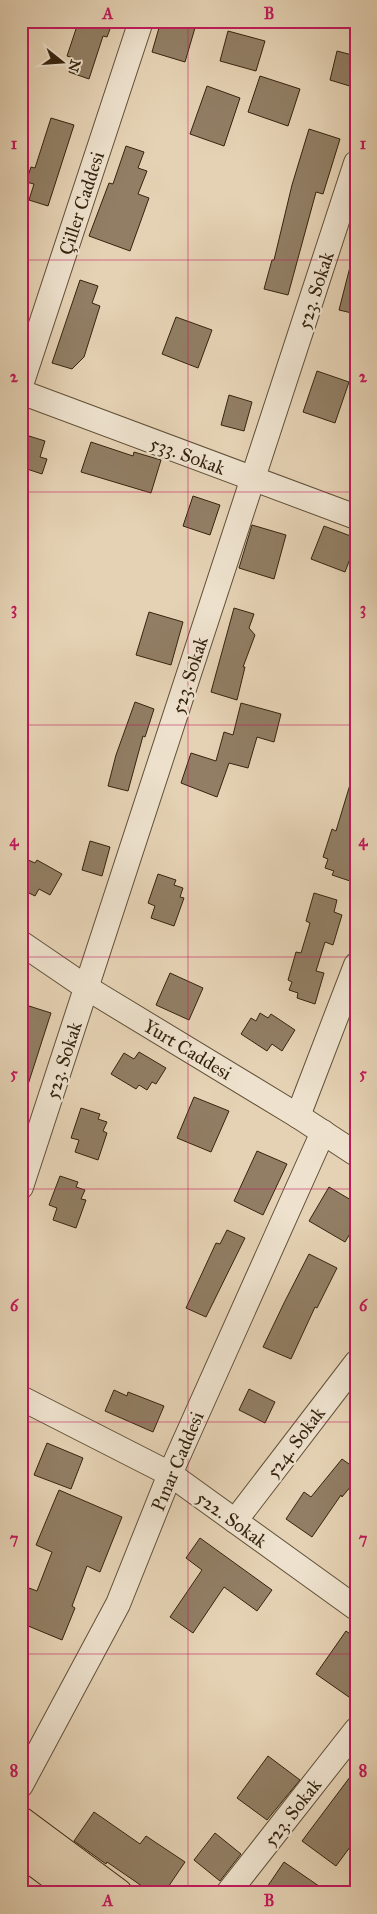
<svg xmlns="http://www.w3.org/2000/svg" width="377" height="1914" viewBox="0 0 377 1914" font-family="'IM FELL Great Primer',serif">
<style>
.building{fill:#917e64;stroke:#35240e}
.lines{fill:none;stroke-linecap:round;stroke-linejoin:round}
.minor-casing{stroke:#615038;stroke-width:26}
.major-casing{stroke:#35240e;stroke-width:30}
.minor{stroke:#eee2ce;stroke-width:24}
.major{stroke:#e5d2b4;stroke-width:28}
.grid{fill:none;stroke:#c2185b;stroke-width:1;stroke-opacity:0.55}
.labels{text-anchor:middle;stroke-width:4.5;stroke-linejoin:round;paint-order:stroke}
.street-label{font-size:19px;fill:#35240e;stroke:#eee2ce}
.neatline{fill:none;stroke:#c2185b;stroke-width:2}
.grid-label{font-size:16px;text-anchor:middle;font-weight:bold;fill:#c2185b}
</style>
<rect width="100%" height="100%" fill="#e5d2b4"/>
<filter id="stains"><feTurbulence type="fractalNoise" baseFrequency=".004" numOctaves="4"/><feColorMatrix values="0 0 0 0 .2 0 0 0 0 .09 0 0 0 0 .02 0 0 0 .5 -.17"/></filter>
<radialGradient id="worn" r=".72"><stop offset=".6" stop-color="#630" stop-opacity="0"/><stop offset="1" stop-color="#630" stop-opacity=".3"/></radialGradient>
<g class="building">
<path d="M68,21H113L107,37L103,36L89,79L69,72L73,58L67,56L77,26L68,23Z"/>
<path d="M161,21H197L185,62L152,52Z"/>
<path d="M228,31L265,41L256,71L220,61Z"/>
<path d="M337,51L356,56V76L353,87L330,80Z"/>
<path d="M260,76L300,89L288,126L248,112Z"/>
<path d="M207,86L240,98L224,146L190,134Z"/>
<path d="M51,118L74,125L48,206L29,200L34,184L26,182L31,167L35,168Z"/>
<path d="M309,129L340,139L323,194L316,192L288,295L264,289L272,260H274L292,185Z"/>
<path d="M126,146L144,152L138,168L147,171L138,194L149,198L130,251L89,236L109,183L113,184Z"/>
<path d="M351,263L356,264V314L339,310Z"/>
<path d="M80,280L98,286L92,303L100,306L84,357L72,369L52,363Z"/>
<path d="M176,317L212,330L198,368L162,354Z"/>
<path d="M317,371L349,382L335,423L303,412Z"/>
<path d="M229,395L252,402L244,431L221,425Z"/>
<path d="M29,436L45,441L40,457L47,459L42,474L21,467V458Z"/>
<path d="M91,442L133,456L134,452L161,460L151,493L81,472Z"/>
<path d="M193,496L220,505L210,535L183,526Z"/>
<path d="M252,525L286,535L274,579L239,568Z"/>
<path d="M324,526L356,538V543L345,572L311,559Z"/>
<path d="M234,608L254,614L249,628L255,635L243,667H245L237,700L211,692Z"/>
<path d="M149,612L183,622L171,665L136,655Z"/>
<path d="M135,702L154,709L145,737L143,736L128,791L108,786L116,755Z"/>
<path d="M241,703L281,714L274,742L257,737L248,768L229,763L217,797L181,783L191,753L216,761L224,732L233,735Z"/>
<path d="M352,778L356,779V835L352,848L356,849V863L350,881L332,875L334,871L325,868L328,859L323,857L332,829L336,831Z"/>
<path d="M90,841L110,847L102,876L82,870Z"/>
<path d="M26,859L35,863L37,860L62,874L50,895L39,889L35,896L21,889V867Z"/>
<path d="M158,874L176,880L174,885L183,888L180,897L184,898L174,926L151,918L155,906L148,903Z"/>
<path d="M314,893L337,900L334,912L342,915L333,945L325,942L316,971L324,973L315,1004L297,998L298,993L289,990L292,982L288,980L296,952L301,953L310,923L306,921Z"/>
<path d="M170,973L203,988L189,1020L156,1005Z"/>
<path d="M29,1006L51,1013L24,1097L21,1096V1031Z"/>
<path d="M260,1013L268,1018L271,1014L295,1030L282,1051L272,1044L267,1051L241,1034L251,1018L256,1021Z"/>
<path d="M139,1052L166,1068L156,1084L152,1082L147,1090L139,1085L136,1089L111,1074L124,1053L134,1059Z"/>
<path d="M194,1097L229,1111L211,1152L177,1138Z"/>
<path d="M81,1108L100,1114L98,1119L107,1122L103,1131L107,1133L98,1160L75,1152L79,1140L71,1138Z"/>
<path d="M257,1151L287,1164L263,1215L234,1201Z"/>
<path d="M60,1176L78,1182L76,1187L85,1190L81,1199L86,1200L76,1228L53,1220L57,1208L49,1205Z"/>
<path d="M329,1187L356,1203V1224L345,1242L309,1221Z"/>
<path d="M227,1230L245,1238L206,1317L186,1308L216,1243L220,1244Z"/>
<path d="M309,1254L337,1268L317,1308L315,1307L291,1359L263,1347L284,1303Z"/>
<path d="M249,1389L275,1402L265,1423L239,1410Z"/>
<path d="M114,1390L127,1396L128,1392L164,1406L153,1432L105,1411Z"/>
<path d="M47,1443L83,1458L71,1489L34,1475Z"/>
<path d="M342,1459L356,1469V1480L342,1497L341,1495L312,1537L286,1519L304,1492L311,1497Z"/>
<path d="M59,1490L122,1517L100,1572L87,1566L72,1606L75,1608L62,1640L21,1623V1585L37,1591L52,1552L36,1545Z"/>
<path d="M200,1538L272,1590L257,1611L224,1587L193,1633L170,1617L202,1570L186,1558Z"/>
<path d="M346,1631L356,1638V1702L316,1674Z"/>
<path d="M268,1756L300,1780L267,1820L237,1798Z"/>
<path d="M356,1769V1839L336,1866L302,1841Z"/>
<path d="M94,1812L140,1844L146,1836L185,1862L164,1893H152L107,1862L106,1864L74,1841Z"/>
<path d="M215,1833L241,1854L220,1881L194,1860Z"/>
<path d="M284,1862L329,1893H263Z"/>
</g>
<g class="lines">
<g class="minor-casing">
<g id="minor">
<path d="M21,385L141,21"/>
<path d="M21,392L356,517"/>
<path d="M21,943L87,988L298,1116L356,1154"/>
<path d="M298,1116L356,965"/>
<path d="M21,1187L356,163"/>
<path d="M21,1398L170,1474L356,1608"/>
<path d="M235,1521L356,1363"/>
<path d="M21,1785L118,1604L170,1474L323,1132"/>
<path d="M228,1893L356,1730"/>
</g>
</g>
<g class="major-casing">
<g id="major">
<path d="M21,1821L118,1893"/>
<path d="M21,1852L76,1893"/>
</g>
</g>
<use href="#minor" class="minor"/>
<use href="#major" class="major"/>
</g>
<path class="grid" d="M188,21V1893M21,260H356M21,492H356M21,725H356M21,957H356M21,1189H356M21,1422H356M21,1654H356"/>
<g class="labels">
<g class="street-label">
<text transform="translate(81 203) rotate(-72)" y="7">Çiller Caddesi</text>
<text transform="translate(315 290) rotate(-72)" y="7">523. Sokak</text>
<text transform="translate(188 455) rotate(20)" y="7">533. Sokak</text>
<text transform="translate(189 675) rotate(-72)" y="7">523. Sokak</text>
<text transform="translate(188 1049) rotate(31)" y="7">Yurt Caddesi</text>
<text transform="translate(63 1060) rotate(-72)" y="7">523. Sokak</text>
<text transform="translate(295 1442) rotate(-53)" y="7">524. Sokak</text>
<text transform="translate(177 1461) rotate(-67)" y="7">Pınar Caddesi</text>
<text transform="translate(232 1519) rotate(36)" y="7">522. Sokak</text>
<text transform="translate(292 1812) rotate(-52)" y="7">523. Sokak</text>
</g>
</g>
<rect width="377" height="1914" fill="none" stroke="#e5d2b4" stroke-width="55"/>
<g transform="translate(62 62) rotate(107)" stroke="#eee2ce" stroke-width="4" paint-order="stroke">
<path d="M0-4L9 19L0 12L-9 19Z" fill="#35240e"/>
<text y="-8" font-size="14" font-weight="bold" text-anchor="middle" fill="#35240e">N</text>
</g>
<rect x="28" y="28" width="322" height="1858" class="neatline"/>
<g class="grid-label">
<text x="108" y="19">A</text>
<text x="269" y="19">B</text>
<text x="14" y="149">1</text>
<text x="363" y="149">1</text>
<text x="14" y="382">2</text>
<text x="363" y="382">2</text>
<text x="14" y="614">3</text>
<text x="363" y="614">3</text>
<text x="14" y="846">4</text>
<text x="363" y="846">4</text>
<text x="14" y="1079">5</text>
<text x="363" y="1079">5</text>
<text x="14" y="1311">6</text>
<text x="363" y="1311">6</text>
<text x="14" y="1544">7</text>
<text x="363" y="1544">7</text>
<text x="14" y="1776">8</text>
<text x="363" y="1776">8</text>
<text x="108" y="1906">A</text>
<text x="269" y="1906">B</text>
</g>
<rect width="100%" height="100%" filter="url(#stains)"/>
<rect width="100%" height="100%" fill="url(#worn)"/>
</svg>
